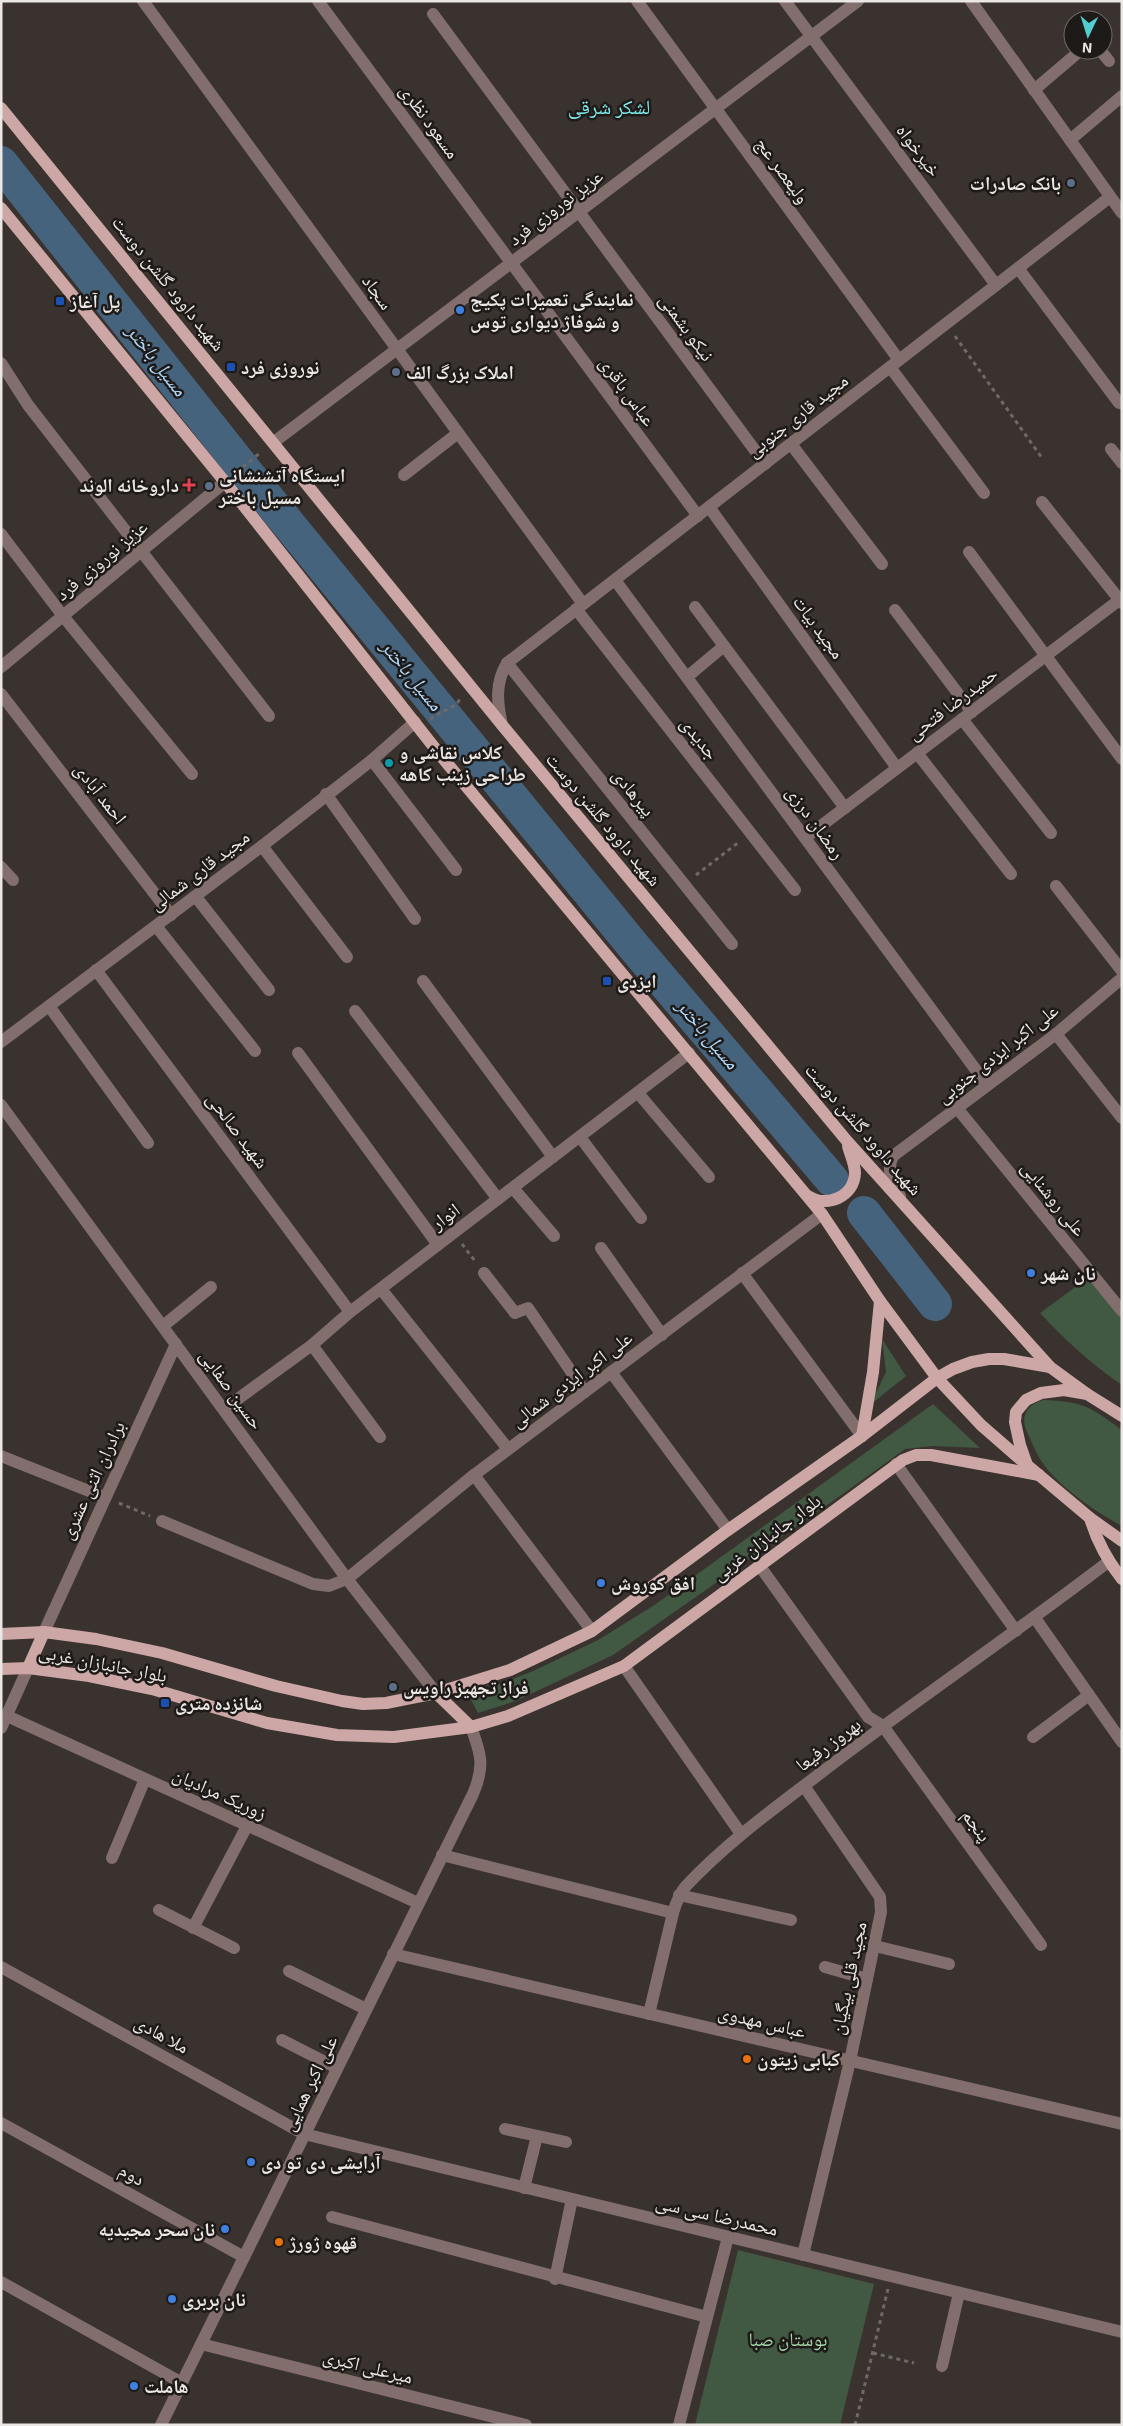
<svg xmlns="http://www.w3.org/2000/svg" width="1123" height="2426" viewBox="0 0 1123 2426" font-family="'Exo 2','Noto Naskh Arabic',sans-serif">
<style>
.green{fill:#415843}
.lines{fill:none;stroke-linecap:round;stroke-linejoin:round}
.river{stroke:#46637d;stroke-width:34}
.path{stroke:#706966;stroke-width:3;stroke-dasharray:4 4;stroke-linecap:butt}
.minor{stroke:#816e6d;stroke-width:12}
.major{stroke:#cda7a5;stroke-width:12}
.service-dot{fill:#5c6f8a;stroke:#1e1a18;stroke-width:2}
.transit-dot{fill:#1a4fb4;stroke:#1e1a18;stroke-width:2}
.shop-dot{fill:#3f7fe0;stroke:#1e1a18;stroke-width:2}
.health-dot{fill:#e0444e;stroke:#1e1a18;stroke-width:2}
.culture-dot{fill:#0f9aa8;stroke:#1e1a18;stroke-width:2}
.food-dot{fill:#e8710a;stroke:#1e1a18;stroke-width:2}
.labels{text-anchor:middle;stroke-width:5;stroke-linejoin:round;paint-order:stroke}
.street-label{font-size:19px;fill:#ebe7e4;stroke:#1e1a18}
.poi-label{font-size:19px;font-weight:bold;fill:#ebe7e4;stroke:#1e1a18;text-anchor:start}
.park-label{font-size:19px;fill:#a4d7a8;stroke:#1e1a18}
.neighbourhood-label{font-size:20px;fill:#7febec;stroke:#1e1a18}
.water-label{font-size:20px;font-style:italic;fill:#aed7fb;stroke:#1e1a18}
</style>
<rect width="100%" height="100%" fill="#39322e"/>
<g class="green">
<path d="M1089,1277L1122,1319V1385C1091,1364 1065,1340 1040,1313Z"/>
<path d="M882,1339L906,1376L870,1405L886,1372Z"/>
<path d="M1043,1400C1082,1401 1091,1407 1122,1430V1526C1096,1512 1067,1492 1047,1469C1038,1458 1033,1445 1027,1432C1020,1416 1027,1405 1043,1400Z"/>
<path d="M933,1404L980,1448L933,1446L905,1449L847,1491L613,1655L516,1701L478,1713L469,1696L533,1671L598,1640L653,1606Z"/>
<path d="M738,2250L874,2284L840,2425H695Z"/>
</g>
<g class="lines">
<g class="river">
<path d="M1,163L250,477L635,948L832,1180"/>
<path d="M864,1213L935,1304"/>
</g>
<g class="path">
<path d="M955,336L1042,458"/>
<path d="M237,472L261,452"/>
<path d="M430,719L457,704L461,697"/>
<path d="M696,875L739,842"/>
<path d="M462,1244L475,1261"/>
<path d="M119,1503L150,1516"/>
<path d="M873,2353L914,2363"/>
<path d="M855,2425L888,2289"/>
</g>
<g class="minor">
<path d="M143,1L583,604"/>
<path d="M318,1L698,516"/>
<path d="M637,1L899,360"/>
<path d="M785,1L996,285"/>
<path d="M971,1L1122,213"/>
<path d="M433,14L765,464"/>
<path d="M1100,50L1109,61"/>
<path d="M1034,90L1081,50"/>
<path d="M1070,140L1122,96"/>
<path d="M1018,268L1119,403"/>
<path d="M1,363L28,405L269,716"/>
<path d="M890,367L984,493"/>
<path d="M274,442L858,1"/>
<path d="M791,444L882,564"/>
<path d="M1111,449L1122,463"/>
<path d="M404,475L458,433"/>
<path d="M1042,502L1122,603"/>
<path d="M709,507L897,768"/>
<path d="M1,534L63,616L192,774"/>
<path d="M969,552L1122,759"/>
<path d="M615,580L987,1085"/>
<path d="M695,607L845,808"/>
<path d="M576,609L795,890"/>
<path d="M895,610L972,712"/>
<path d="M507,663L732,944"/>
<path d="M1,667L225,482"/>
<path d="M687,677L724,646"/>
<path d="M1,694L171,915"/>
<path d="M962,719L1051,833"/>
<path d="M502,725C497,702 495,683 507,663L1110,197"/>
<path d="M917,753L1011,874"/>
<path d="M372,760L456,870"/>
<path d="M326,794L415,919"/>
<path d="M805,838L1122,598"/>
<path d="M262,846L347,957"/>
<path d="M1,867L13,880"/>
<path d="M1056,886L1122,971"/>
<path d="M196,897L269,990"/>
<path d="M156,926L255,1051"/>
<path d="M96,970L350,1312"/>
<path d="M423,981L553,1157"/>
<path d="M49,1006L148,1143"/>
<path d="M355,1011L498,1199"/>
<path d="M1056,1034L1122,1118"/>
<path d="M1,1042L262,846L372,760L415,722"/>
<path d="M298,1053L438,1245"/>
<path d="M638,1093L709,1177"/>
<path d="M1,1105L347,1579L436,1693"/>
<path d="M957,1108L1122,1311"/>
<path d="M580,1137L641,1218"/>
<path d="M513,1188L554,1236"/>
<path d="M900,1196C892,1185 886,1170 893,1156L1056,1034L1122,978"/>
<path d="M601,1248L662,1335"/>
<path d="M484,1273L515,1313L528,1308L585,1392"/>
<path d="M742,1273L862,1436"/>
<path d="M381,1289L508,1449"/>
<path d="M163,1326L211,1287"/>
<path d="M312,1345L380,1437"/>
<path d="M611,1372L728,1530"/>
<path d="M224,1409L312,1345L350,1312L689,1053"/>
<path d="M1,1456L104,1497"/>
<path d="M896,1464L1016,1631"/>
<path d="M474,1475L592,1631"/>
<path d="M162,1521L313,1584L329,1586L347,1579L474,1475L822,1214"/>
<path d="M759,1565L868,1717L883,1726L1041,1945"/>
<path d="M1035,1618L1122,1742"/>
<path d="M44,1632L176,1344"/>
<path d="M624,1666L741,1834"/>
<path d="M7,1716L418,1903"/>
<path d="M1,1728L28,1668"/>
<path d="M1033,1737L1089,1695"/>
<path d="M442,1855L673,1913"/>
<path d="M112,1858L145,1779"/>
<path d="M679,1895L791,1920"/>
<path d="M159,1910L234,1948"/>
<path d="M193,1928L247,1826"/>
<path d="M875,1946L949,1964"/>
<path d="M393,1954L1122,2124"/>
<path d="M1,1967L304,2134L1122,2332"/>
<path d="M825,1967L867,1979"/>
<path d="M289,1971L366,2009"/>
<path d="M649,2014L673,1913C676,1903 679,1894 686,1886C726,1843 775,1808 822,1772C916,1700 1014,1634 1108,1562"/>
<path d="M282,2040L337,2068"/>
<path d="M1,2123L244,2257"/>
<path d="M505,2129L566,2142"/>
<path d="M524,2188L537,2136"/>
<path d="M332,2217L707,2317"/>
<path d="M803,2255L850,2061L881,1912L880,1897L804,1786"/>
<path d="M555,2279L572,2199"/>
<path d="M1,2282L182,2383"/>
<path d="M201,2344L526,2425"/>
<path d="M942,2366L959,2293"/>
<path d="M161,2425L473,1794C485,1766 481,1754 471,1727"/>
<path d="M679,2425L728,2237"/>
</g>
<g class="major">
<path d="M1,108L502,725L847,1141L1050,1367L1087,1394"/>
<path d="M1,208L225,482L441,756L822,1214L880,1301L937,1378L981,1425L1027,1465"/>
<path d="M808,1196C827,1208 854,1197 855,1173C855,1164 850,1154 848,1146"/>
<path d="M1122,1416L1087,1394L1064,1390L1041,1393L1026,1400L1016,1412L1015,1422L1020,1445L1027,1465L1090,1518L1122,1541"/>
<path d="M862,1436L873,1372L880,1301"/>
<path d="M1090,1518C1097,1542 1107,1560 1122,1579"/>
<path d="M1,1634L44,1632L96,1639L162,1653L276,1686L342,1701L363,1704L386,1703L436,1693L510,1670L592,1631L728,1530L862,1436L937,1378L953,1369L972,1362L989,1359H1004L1050,1367"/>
<path d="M28,1668L44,1632"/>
<path d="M1,1669L28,1668L89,1676L152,1689L267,1723L337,1735L394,1737L471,1727L508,1716L624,1666L903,1460L916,1455H931L1039,1475"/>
<path d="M436,1693L471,1727"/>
</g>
</g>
<g class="service-dot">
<circle cx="1071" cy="183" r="5"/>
<circle cx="396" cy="372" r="5"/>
<circle cx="209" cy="486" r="5"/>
<circle cx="393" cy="1687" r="5"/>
</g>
<g class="transit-dot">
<rect x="55" y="296" width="10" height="10" rx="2.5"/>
<rect x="226" y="362" width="10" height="10" rx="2.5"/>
<rect x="602" y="976" width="10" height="10" rx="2.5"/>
<rect x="160" y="1698" width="10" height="10" rx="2.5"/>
</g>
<g class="shop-dot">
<circle cx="460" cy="310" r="5"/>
<circle cx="1031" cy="1273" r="5"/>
<circle cx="601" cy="1583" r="5"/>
<circle cx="251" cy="2162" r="5"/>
<circle cx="225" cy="2229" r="5"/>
<circle cx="172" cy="2299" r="5"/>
<circle cx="134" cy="2386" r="5"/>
</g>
<path class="health-dot" d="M186.5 477.5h5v5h5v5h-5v5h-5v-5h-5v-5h5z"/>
<circle class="culture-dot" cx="389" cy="763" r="5"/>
<g class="food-dot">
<circle cx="747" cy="2059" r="5"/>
<circle cx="279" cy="2242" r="5"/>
</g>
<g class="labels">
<g class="street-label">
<text transform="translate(430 121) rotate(54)" y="7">مسعود نظری</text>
<text transform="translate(919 150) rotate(53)" y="7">خیرخواه</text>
<text transform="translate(783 170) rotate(54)" y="7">ولیعصر عج</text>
<text transform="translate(555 207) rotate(-37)" y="7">عزیز نوروزی فرد</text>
<text transform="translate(169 283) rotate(51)" y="7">شهید داوود گلشن دوست</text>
<text transform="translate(378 292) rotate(54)" y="7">سجاد</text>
<text transform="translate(687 327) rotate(54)" y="7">نیکو بشمنی</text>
<text transform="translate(628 391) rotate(54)" y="7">عباس باقری</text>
<text transform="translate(797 415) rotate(-38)" y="7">مجید قاری جنوبی</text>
<text transform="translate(101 560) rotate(-40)" y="7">عزیز نوروزی فرد</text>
<text transform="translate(819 627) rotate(54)" y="7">مجید بیات</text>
<text transform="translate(952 703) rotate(-37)" y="7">حمیدرضا فتحی</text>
<text transform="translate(700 738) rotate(52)" y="7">جدیدی</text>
<text transform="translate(634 792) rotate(51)" y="7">پیرهادی</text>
<text transform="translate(101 793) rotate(52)" y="7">احمد آبادی</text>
<text transform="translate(604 819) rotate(50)" y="7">شهید داوود گلشن دوست</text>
<text transform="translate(816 822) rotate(54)" y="7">رمضان درزی</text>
<text transform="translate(199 870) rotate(-37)" y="7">مجید قاری شمالی</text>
<text transform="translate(997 1053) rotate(-38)" y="7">علی اکبر ایزدی جنوبی</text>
<text transform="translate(864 1129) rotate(49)" y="7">شهید داوود گلشن دوست</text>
<text transform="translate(238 1130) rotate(53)" y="7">شهید صالحی</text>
<text transform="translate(1054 1198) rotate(51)" y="7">علی روشنایی</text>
<text transform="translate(445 1216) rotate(-37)" y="7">انوار</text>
<text transform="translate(571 1379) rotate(-37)" y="7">علی اکبر ایزدی شمالی</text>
<text transform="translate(232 1389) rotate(54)" y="7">حسین صفایی</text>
<text transform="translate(92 1480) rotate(-65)" y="7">برادران اثنی عشری</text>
<text transform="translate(766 1537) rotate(-37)" y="7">بلوار جانبازان غربی</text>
<text transform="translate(103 1663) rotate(11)" y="7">بلوار جانبازان غربی</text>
<text transform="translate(828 1744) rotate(-37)" y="7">بهروز رفیعا</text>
<text transform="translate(220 1793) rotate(24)" y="7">زوریک مرادیان</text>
<text transform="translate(977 1825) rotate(54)" y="7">پنجم</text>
<text transform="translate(848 1978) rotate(-78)" y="7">مجید قلی بیگیان</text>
<text transform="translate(762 2021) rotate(13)" y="7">عباس مهدوی</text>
<text transform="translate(162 2034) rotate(29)" y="7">ملا هادی</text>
<text transform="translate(309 2083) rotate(-64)" y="7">علی اکبر همایی</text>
<text transform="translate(132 2174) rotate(29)" y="7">دوم</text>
<text transform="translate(717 2215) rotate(13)" y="7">محمدرضا سی سی</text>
<text transform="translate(368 2366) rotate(14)" y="7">میرعلی اکبری</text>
</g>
<g class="poi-label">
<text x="1061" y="190" text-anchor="end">بانک صادرات</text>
<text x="470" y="306">نمایندگی تعمیرات پکیج<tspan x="470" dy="22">و شوفاژ دیواری توس</tspan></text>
<text x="70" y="308">پل آغاز</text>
<text x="241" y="374">نوروزی فرد</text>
<text x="406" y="379">املاک بزرگ الف</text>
<text x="219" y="482">ایستگاه آتشنشانی<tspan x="219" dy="22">مسیل باختر</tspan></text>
<text x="179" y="492" text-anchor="end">داروخانه الوند</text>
<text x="399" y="759">کلاس نقاشی و<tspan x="399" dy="22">طراحی زینب کاهه</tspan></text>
<text x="617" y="988">ایزدی</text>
<text x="1041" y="1280">نان شهر</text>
<text x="611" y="1590">افق کوروش</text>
<text x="403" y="1694">فراز تجهیز راویس</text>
<text x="175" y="1710">شانزده متری</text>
<text x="757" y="2066">کبابی زیتون</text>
<text x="261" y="2169">آرایشی دی تو دی</text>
<text x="215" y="2236" text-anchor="end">نان سحر مجیدیه</text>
<text x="289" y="2249">قهوه ژورژ</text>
<text x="182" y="2306">نان بربرى</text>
<text x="144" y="2393">هاملت</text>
</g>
<g class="park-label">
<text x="788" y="2346">بوستان صبا</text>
</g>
<g class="neighbourhood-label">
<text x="609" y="114">لشکر شرقی</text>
</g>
<g class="water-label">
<text transform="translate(157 360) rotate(52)" y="7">مسیل باختر</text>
<text transform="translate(412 675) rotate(51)" y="7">مسیل باختر</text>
<text transform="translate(708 1034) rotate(50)" y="7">مسیل باختر</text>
</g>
</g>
<rect width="1123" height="2426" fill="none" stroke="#ebe7e4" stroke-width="5"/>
<g transform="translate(1088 35) rotate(184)"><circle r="24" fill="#1e1a18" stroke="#706c6a"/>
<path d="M0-4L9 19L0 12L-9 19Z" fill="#52cdce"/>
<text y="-8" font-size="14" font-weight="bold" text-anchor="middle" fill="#ebe7e4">N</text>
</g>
</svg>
